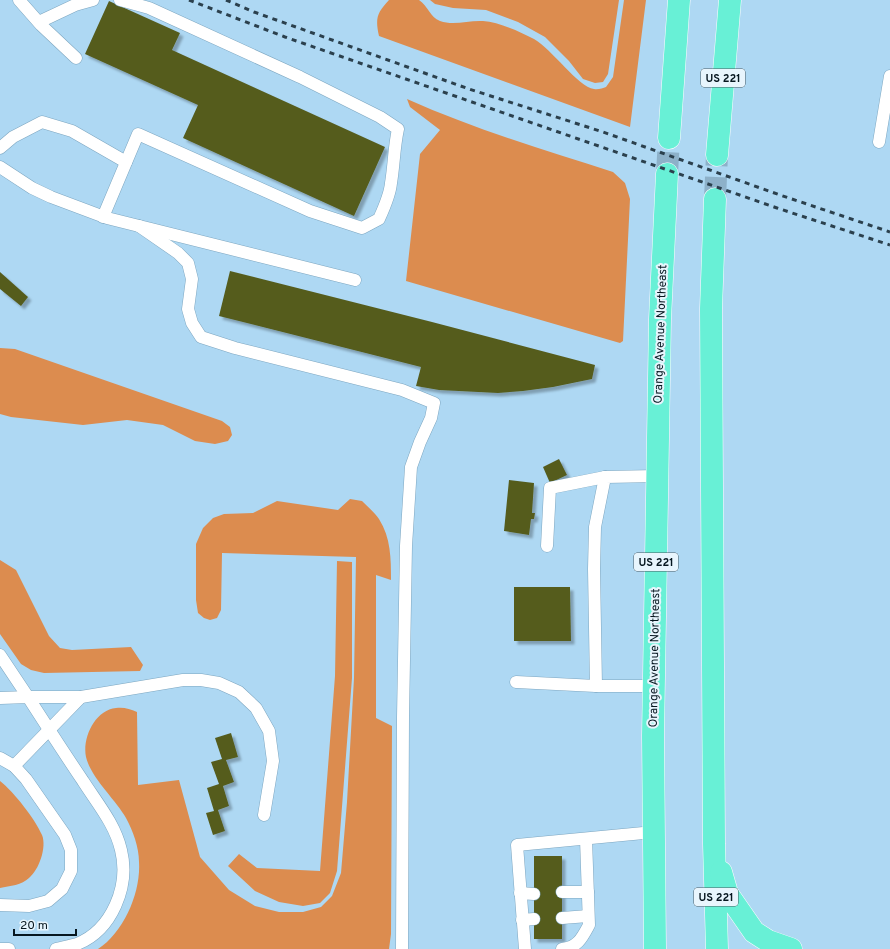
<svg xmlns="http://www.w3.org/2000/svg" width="890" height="949" viewBox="0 0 890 949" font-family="Overpass,sans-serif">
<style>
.green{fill:#dc8c4f}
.building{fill:#545c1f;filter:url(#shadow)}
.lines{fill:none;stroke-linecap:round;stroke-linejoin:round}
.trunk-tunnel{stroke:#8db1c9;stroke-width:22;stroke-dasharray:22 11;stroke-linecap:butt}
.service-casing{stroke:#7da6c0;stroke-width:13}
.trunk-casing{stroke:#fff;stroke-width:23}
.service{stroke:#fff;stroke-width:12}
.trunk{stroke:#68f0d6;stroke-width:22}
.rail{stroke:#2b404d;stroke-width:3;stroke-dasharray:5 5;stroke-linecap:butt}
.labels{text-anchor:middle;stroke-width:4;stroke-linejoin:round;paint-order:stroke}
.shield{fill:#e8f5fd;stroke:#4a5a62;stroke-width:1}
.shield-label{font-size:11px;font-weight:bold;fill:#071720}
.street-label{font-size:12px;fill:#071720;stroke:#e8f5fd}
</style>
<defs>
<filter id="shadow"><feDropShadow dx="3.5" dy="3.5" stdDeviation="1" flood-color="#0004"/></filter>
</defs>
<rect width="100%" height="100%" fill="#aed8f3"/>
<g class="green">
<path d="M389,0H419C428,6 430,17 440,21C454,26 469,20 483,21C499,22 521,32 534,39C552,49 578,87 594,89C598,90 603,88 606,87L613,77L624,0H646L630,127L379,36C375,18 377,13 389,0Z"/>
<path d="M430,0H619L608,74L603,82L595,83L583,79L569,61L545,37L518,22L486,10L453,8L435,4Z"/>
<path d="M407,99C474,129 544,150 613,172L625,183L630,199L623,341L620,343L406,281L420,154L440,130L410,107Z"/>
<path d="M0,348L15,349L222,421L230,427L232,435L228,441L215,444L195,441L163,425L127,420L83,425L11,417L0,414Z"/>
<path d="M350,499L362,501C368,507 375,513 379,519C391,538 391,559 391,580L376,575V718L392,726L391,934L389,949H98C124,932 141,892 139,862C139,847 133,831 126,818C116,800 91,778 86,757C82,738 95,710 116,708C124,707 130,709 137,712L138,785L179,780L200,857L229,890L255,906L279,912H303L321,907L332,896L341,873L347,802L354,678L356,557L222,553L221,610L217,618L210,620L204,618L198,613L196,600V544L203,528L213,518L224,514L253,513L277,501L338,510Z"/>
<path d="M0,560L16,570L49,636L60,648L72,650L131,647L143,665L140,671L44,673L31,670L21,664L0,634Z"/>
<path d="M337,561L352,562V678L337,871L330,893L320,903L303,906L279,902L255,891L228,866L239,854L257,868L320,871L335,676Z"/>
<path d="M0,781C14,792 35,819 42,835C47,847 39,870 29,878C22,885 10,886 0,888Z"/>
</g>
<g class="building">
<path d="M109,1L180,33L172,50L385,147L354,216L183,138L198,105L85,54Z"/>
<path d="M230,271L432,322L595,365L592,379L553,387L523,391L498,393L439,390L416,386L421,367L219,316Z"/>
<path d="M0,272L28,297L21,306L0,289Z"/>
<path d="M559,459L567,475L550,483L543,467Z"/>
<path d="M509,480L534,483L532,513H535L534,519H531L529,535L504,531Z"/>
<path d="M514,587H570L571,641H514Z"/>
<path d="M231,733L238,757L226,760L234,782L223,786L229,806L218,810L225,831L213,835L206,813L214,811L207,788L219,784L211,762L222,759L215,738Z"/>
<rect x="534" y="856" width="28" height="83"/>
</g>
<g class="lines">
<g class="trunk-tunnel">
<path d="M667,174L669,138"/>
<path d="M715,199L717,155"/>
</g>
<g class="service-casing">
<g id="service">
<path d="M19,0L41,25L76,58"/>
<path d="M39,22L75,5L93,0"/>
<path d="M879,142L890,76"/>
<path d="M0,148L13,137L42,122L72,131L126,162"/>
<path d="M0,167L32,188L51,197L107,218L355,280"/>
<path d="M103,217L138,134L310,211L362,228L379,219C384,208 390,195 391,183C394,165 394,147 398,129L380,117L300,77L149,8L120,0"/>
<path d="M139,226L178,253L188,263L192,279L188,309L192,323L201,337L235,348L402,390L434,403L431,418L420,442L411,467L406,546L403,717L402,949"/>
<path d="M547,546L550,488L605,477"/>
<path d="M0,655L28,697H81L183,680H201L219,683L239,692L256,708L269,731L273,761L264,815"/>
<path d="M516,682L596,686H654"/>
<path d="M596,686L594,569L595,527L605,477L657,476"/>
<path d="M0,698L28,697C46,725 64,753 83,781C97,803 115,824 121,850C130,886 112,930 77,944C70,946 63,947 56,949"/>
<path d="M0,758L14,766L26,779L65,835L71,850V871L62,889L48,901L29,906L0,905"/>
<path d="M14,766L81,697"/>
<path d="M562,892H588"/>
<path d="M520,893L534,894"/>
<path d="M562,918L588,916"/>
<path d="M522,920L534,919"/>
<path d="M0,949H9"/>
<path d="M525,949L517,845L654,832"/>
<path d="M562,949C578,947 582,938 589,925L586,839"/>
</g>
</g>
<g class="trunk-casing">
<g id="trunk">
<path d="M669,138L679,0"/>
<path d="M717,155L730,0"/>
<path d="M715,199L711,309L714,844L717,949"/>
<path d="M721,872L727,893L754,932L768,941L791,949"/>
<path d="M655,949L653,736L660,319L667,174"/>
</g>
</g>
<use href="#service" class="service"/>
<use href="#trunk" class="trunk"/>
<g class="rail">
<path d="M189,0L285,37L777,208L890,245"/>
<path d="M226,0L254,12L469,89L603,132L780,195L890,232"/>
</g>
</g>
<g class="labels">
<g class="shield">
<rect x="701" y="69" width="44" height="18" rx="3"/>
<rect x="634" y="553" width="44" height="18" rx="3"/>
<rect x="694" y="888" width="44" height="18" rx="3"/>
</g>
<g class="shield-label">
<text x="723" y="82">US 221</text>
<text x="656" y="566">US 221</text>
<text x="716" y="901">US 221</text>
</g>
<g class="street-label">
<text transform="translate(660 334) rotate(-88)" y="4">Orange Avenue Northeast</text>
<text transform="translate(654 658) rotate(-89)" y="4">Orange Avenue Northeast</text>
</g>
</g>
<path d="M14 929v6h62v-6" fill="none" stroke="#071720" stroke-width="2"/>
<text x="20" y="929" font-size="12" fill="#071720" stroke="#e8f5fd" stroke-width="3" paint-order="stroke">20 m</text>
</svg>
